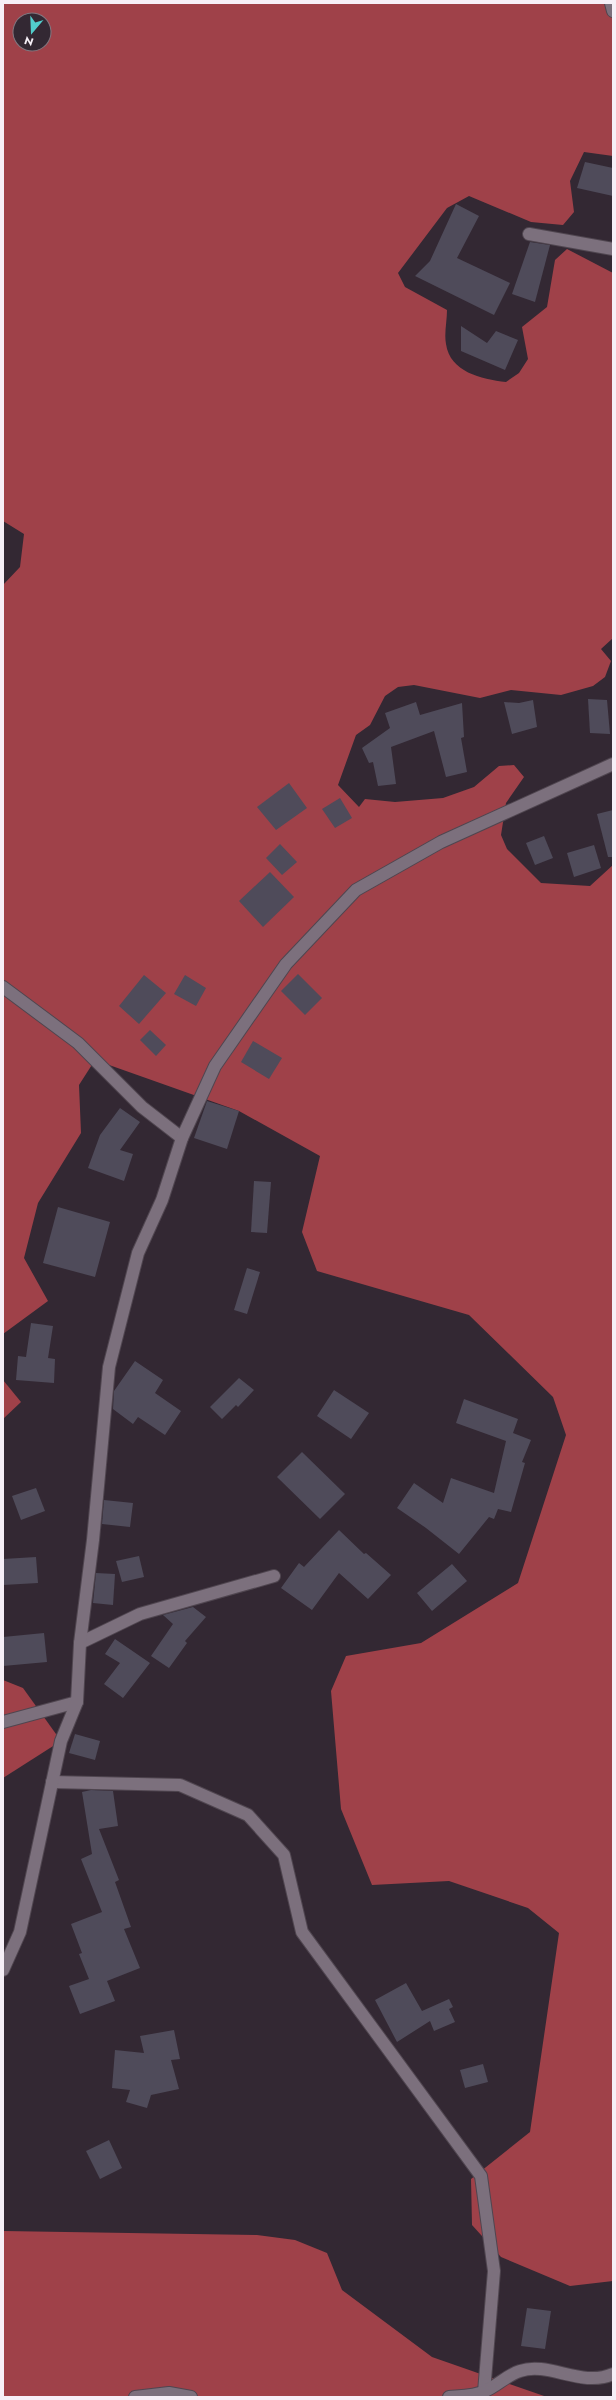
<svg xmlns="http://www.w3.org/2000/svg" width="616" height="2400" viewBox="0 0 616 2400" font-family="Jost,sans-serif">
<style>
.forest{fill:#9f4149;fill-rule:evenodd}
.building{fill:#4f4b5a}
.lines{fill:none;stroke-linecap:round;stroke-linejoin:round}
.minor-casing{stroke:#504650;stroke-width:14}
.minor{stroke:#7c707d;stroke-width:12}
</style>
<rect width="100%" height="100%" fill="#332833"/>
<g class="forest">
<path d="M3,3H613V156L584,152L570,181L574,212L563,225L531,222L469,196L447,208L398,273L405,287L447,310C447,321 444,334 446,344C450,372 481,379 506,382L519,373L528,359L522,327L547,307L555,260L567,249L613,273V638L601,649L611,661L605,677L593,686L561,695L511,690L480,698L414,685L398,687L385,696L370,725L356,735L338,785L359,807L365,799L395,802L443,798L474,787L499,766L514,765L524,777L506,803L501,835L507,849L541,883L590,886L613,865V2281L570,2286L501,2257L472,2225L471,2179L530,2132L559,1933L528,1908L449,1881L372,1885L341,1809L331,1691L346,1656L421,1643L518,1583L566,1435L553,1397L469,1315L317,1271L302,1232L320,1156L239,1111L95,1060L79,1085L81,1133L38,1203L24,1258L48,1301L3,1334V585L20,567L24,534L3,521ZM20,20H44V44H20Z"/>
<path d="M3,1380L21,1402L3,1419Z"/>
<path d="M3,1680L23,1688L61,1741L3,1778Z"/>
<path d="M3,2231L257,2235L295,2240L327,2253L342,2290L432,2357L547,2397H3Z"/>
</g>
<g class="building">
<path d="M585,162L613,168V196L577,188Z"/>
<path d="M456,204L479,216L457,258L510,283L494,315L415,276L430,261Z"/>
<path d="M530,242L550,245L535,302L512,294Z"/>
<path d="M461,326L487,343L496,331L518,340L505,370L461,351Z"/>
<path d="M588,699L607,700L610,734L590,733Z"/>
<path d="M533,700L537,727L512,734L504,702L519,703Z"/>
<path d="M416,702L420,715L462,703L464,737L461,738L467,772L446,777L434,731L391,747L396,784L378,786L373,762L369,763L362,748L390,728L385,713Z"/>
<path d="M289,783L307,808L276,830L257,807Z"/>
<path d="M340,798L352,818L335,828L322,809Z"/>
<path d="M613,810V857H608L597,814Z"/>
<path d="M544,836L553,858L535,865L526,843Z"/>
<path d="M280,844L297,862L282,875L266,858Z"/>
<path d="M594,845L601,868L574,877L567,853Z"/>
<path d="M270,872L294,897L263,927L239,901Z"/>
<path d="M298,974L322,998L305,1015L281,991Z"/>
<path d="M144,975L166,993L139,1024L119,1006Z"/>
<path d="M185,975L206,988L196,1006L174,994Z"/>
<path d="M150,1030L166,1045L156,1056L140,1040Z"/>
<path d="M253,1041L282,1058L269,1079L241,1062Z"/>
<path d="M207,1101L239,1111L227,1149L194,1138Z"/>
<path d="M120,1108L140,1122L120,1150L133,1154L124,1181L88,1168L100,1135Z"/>
<path d="M254,1181L271,1182L267,1233L251,1232Z"/>
<path d="M58,1207L110,1222L95,1277L43,1263Z"/>
<path d="M247,1268L260,1272L247,1314L234,1310Z"/>
<path d="M31,1323L53,1326L48,1358L55,1359L54,1383L16,1380L18,1356L26,1357Z"/>
<path d="M135,1361L163,1380L155,1393L181,1411L165,1435L138,1417L133,1424L113,1409L114,1391Z"/>
<path d="M239,1378L254,1390L238,1407L236,1405L222,1419L210,1407Z"/>
<path d="M334,1390L369,1413L351,1439L317,1416Z"/>
<path d="M464,1399L518,1419L513,1433L531,1440L522,1462L525,1463L511,1512L498,1509L494,1519L489,1517L459,1554L426,1528L397,1508L414,1483L443,1503L451,1478L494,1493L506,1441L456,1423Z"/>
<path d="M302,1452L345,1494L320,1519L277,1477Z"/>
<path d="M36,1488L45,1511L21,1520L12,1496Z"/>
<path d="M104,1500L133,1503L130,1527L102,1524Z"/>
<path d="M339,1530L364,1554L366,1553L391,1575L368,1599L339,1573L312,1610L281,1588L299,1563L304,1567Z"/>
<path d="M139,1556L144,1577L122,1582L116,1561Z"/>
<path d="M36,1557L38,1583L3,1585V1559Z"/>
<path d="M452,1564L467,1581L432,1611L417,1593Z"/>
<path d="M96,1573L115,1574L113,1605L93,1603Z"/>
<path d="M193,1607L206,1617L185,1641L187,1643L169,1668L151,1656L173,1624L163,1615Z"/>
<path d="M44,1633L47,1662L3,1666V1637Z"/>
<path d="M115,1639L150,1663L123,1698L104,1684L120,1663L105,1654Z"/>
<path d="M75,1734L100,1741L95,1760L69,1753Z"/>
<path d="M91,1790L113,1791L118,1826L99,1829L119,1880L115,1882L131,1927L124,1929L140,1968L107,1981L115,2001L80,2014L69,1986L89,1979L79,1954L82,1953L71,1924L102,1912L81,1859L92,1854L82,1792Z"/>
<path d="M406,1983L422,2011L449,1999L453,2007L449,2009L455,2022L434,2031L430,2021L397,2042L375,2000Z"/>
<path d="M174,2030L180,2059L171,2060L179,2089L151,2095L147,2108L126,2102L130,2090L112,2088L115,2050L144,2053L140,2036Z"/>
<path d="M483,2064L488,2082L465,2088L460,2070Z"/>
<path d="M109,2140L122,2168L100,2179L86,2151Z"/>
<path d="M527,2308L551,2311L545,2349L521,2346Z"/>
</g>
<g class="lines">
<g class="minor-casing">
<g id="minor">
<path d="M611,3L613,11"/>
<path d="M529,234L613,249"/>
<path d="M3,987L78,1043L142,1107L182,1138"/>
<path d="M80,1643L140,1614L274,1576"/>
<path d="M3,1722L77,1702"/>
<path d="M52,1782L180,1785L248,1815L284,1855L302,1932L481,2176L494,2271L484,2392"/>
<path d="M3,1970L20,1932L61,1741L77,1702L80,1643L93,1540L109,1367L138,1253L162,1200L182,1138L215,1066L286,964L356,890L441,842L613,764"/>
<path d="M135,2397L169,2393L191,2397"/>
<path d="M449,2397C460,2396 475,2396 485,2391C497,2386 507,2375 520,2371C549,2361 581,2388 613,2374"/>
</g>
</g>
<use href="#minor" class="minor"/>
</g>
<rect width="616" height="2400" fill="none" stroke="#f6eff7" stroke-width="8"/>
<g transform="translate(32 32) rotate(199)"><circle r="19" fill="#332833" stroke="#817881"/>
<path d="M0-3L7 15L0 10L-7 15Z" fill="#52cdcc"/>
<text y="-6" font-size="11" font-weight="bold" text-anchor="middle" fill="#f6eff7">N</text>
</g>
</svg>
